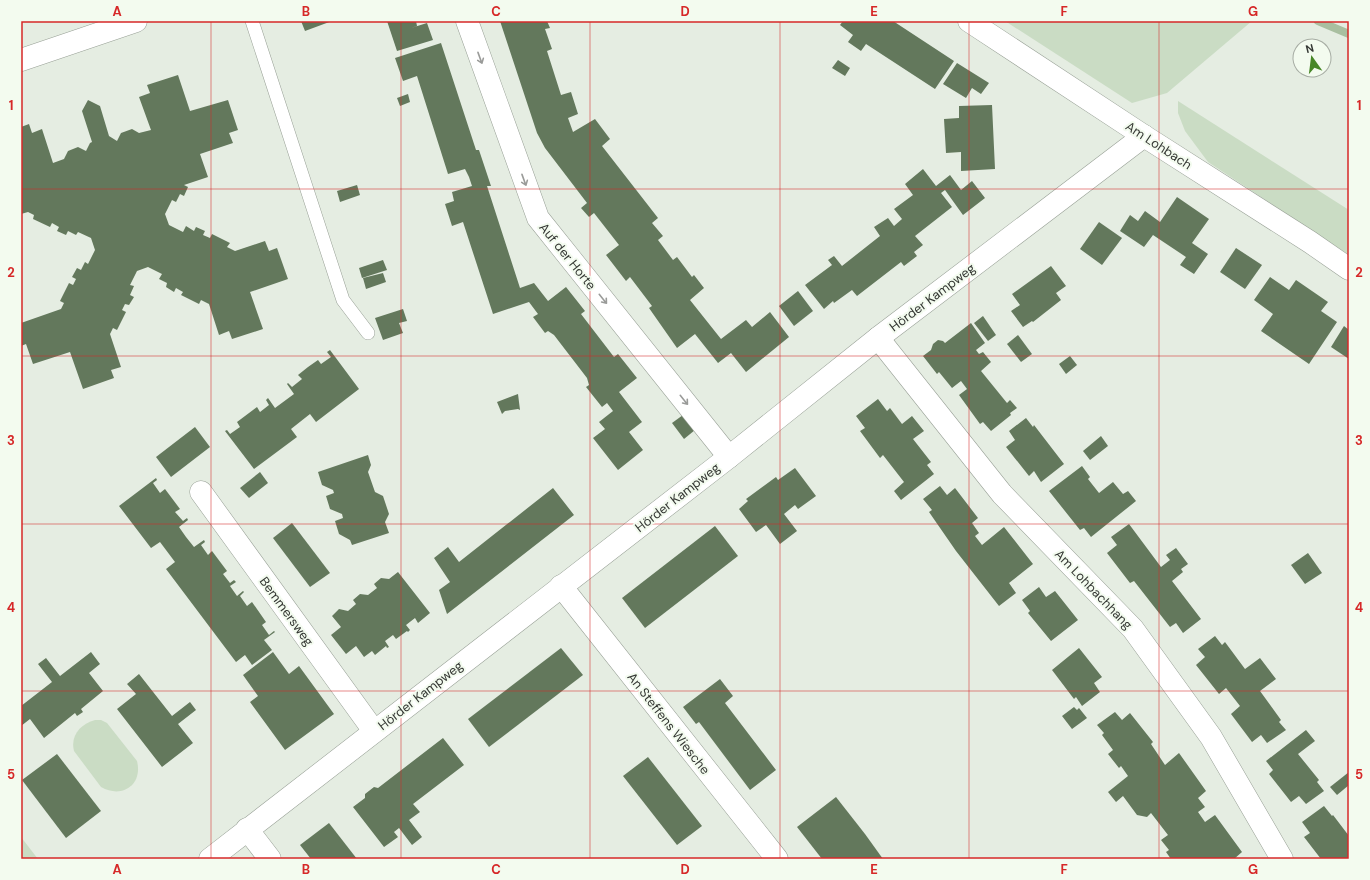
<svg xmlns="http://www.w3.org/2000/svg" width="1370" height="880" viewBox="0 0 1370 880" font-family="'DM Sans',sans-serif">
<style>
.green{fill:#cadcc4}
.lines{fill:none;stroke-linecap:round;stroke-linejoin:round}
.stream{stroke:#a9bfa0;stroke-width:8}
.building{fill:#63785c}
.lane-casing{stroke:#98a096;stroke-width:14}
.street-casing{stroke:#98a096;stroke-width:23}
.lane{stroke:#fff;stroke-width:13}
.street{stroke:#fff;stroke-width:22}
.oneway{stroke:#9a9b99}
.grid{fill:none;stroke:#d62828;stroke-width:1;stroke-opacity:0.55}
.labels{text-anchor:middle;stroke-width:4;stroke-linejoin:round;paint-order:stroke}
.street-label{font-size:13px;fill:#343733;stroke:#f3fbef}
.neatline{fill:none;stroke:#d62828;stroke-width:1.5}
.grid-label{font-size:13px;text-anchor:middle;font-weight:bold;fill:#d62828}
</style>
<rect width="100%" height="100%" fill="#e5ede2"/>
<g class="green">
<path d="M1005,21H1252L1167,93L1132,103Z"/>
<path d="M1178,101L1349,210V255L1208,162L1185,131L1178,113Z"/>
<path d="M95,720H101L107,723L137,761C143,785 122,799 101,787L74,751C70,735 81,724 95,720Z"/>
<path d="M21,837L38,859H21Z"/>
</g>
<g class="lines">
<path class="stream" d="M1318,21L1349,34"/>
</g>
<g class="building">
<path d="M301,21H332L305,31Z"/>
<path d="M387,21H416L417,26L411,28L427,23L433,40L397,51Z"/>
<path d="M500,21H547L550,28L545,29L552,49L547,51L561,95L571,92L578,114L568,118L573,132L595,119L610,139L602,146L658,218L652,223L663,236L658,240L673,260L677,257L692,277L694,275L704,288L690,300L721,339L746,320L752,327L770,312L789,337L746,372L731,353L718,363L695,334L677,348L649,308L652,306L630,277L626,281L606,255L619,245L594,213L589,217L581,208L587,203L545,148L537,133Z"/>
<path d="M843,21H893L954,61L935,89L866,44L861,51L848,42L853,35L840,25Z"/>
<path d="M441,43L476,150H479L491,186H487L520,288L534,283L548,301L566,287L585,311L581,314L614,357L618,354L637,378L619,392L642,422L629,432L643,450L618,470L593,438L605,429L599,422L613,411L607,403L602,407L586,387L589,385L587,378L554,335L548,331L545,333L533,317L538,314L529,302L493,314L463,222L452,226L445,204L454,201L452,192L472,186L469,177L465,169L448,174L417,76L403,81L395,58Z"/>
<path d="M838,60L850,68L845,76L832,68Z"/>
<path d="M957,63L989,83L981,94L972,88L966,98L943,84Z"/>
<path d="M178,75L190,111L228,100L238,130L229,133L233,143L200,154L208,177L184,185L188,187L184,196L180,194L176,202L172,200L165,214L169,225L183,232L186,226L194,231L196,227L205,231L203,235L210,238L212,234L230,243L227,247L235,251L265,241L269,251L277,248L288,279L250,292L263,329L232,339L229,331L219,335L209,304L201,300L199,304L181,295L183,292L176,288L174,292L166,287L167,283L159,279L162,274L148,267L137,271L130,285L134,286L130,295L134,297L129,305L125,304L122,310L126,312L117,330L113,328L110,334L121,367L111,370L114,378L83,389L70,352L33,364L26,344L21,346V323L61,309L64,303L60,301L69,283L73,285L76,279L72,277L77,268L81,270L85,262L88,264L95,250L91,238L78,232L76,235L68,231L66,235L57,231L59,227L52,223L50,227L33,219L34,215L28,212L21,214V127L29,124L32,133L42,129L53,163L64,159L68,151L78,147L86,151L90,143L92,142L82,111L88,100L100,106L109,136L117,141L121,133L132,129L139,133L151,130L139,97L150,93L147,85Z"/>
<path d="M408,94L410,102L400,106L397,98Z"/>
<path d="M992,105L995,169L961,171V152L946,153L944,119L959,118V106Z"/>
<path d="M923,169L936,186L950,175L961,190L972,181L985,198L963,215L945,190L941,193L952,207L915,236L923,245L914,252L917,256L904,266L901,262L857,296L852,290L834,303L833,301L824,309L805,285L832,265L828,260L834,256L842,266L880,236L874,227L888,218L894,226L902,219L894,209L913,195L905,184Z"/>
<path d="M357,185L360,195L340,202L337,191Z"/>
<path d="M1177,197L1209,219L1192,243L1208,254L1194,274L1180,265L1186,257L1153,235L1144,247L1120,231L1130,215L1138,221L1145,211L1160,222Z"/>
<path d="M1099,222L1122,238L1102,265L1080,249Z"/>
<path d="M1236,248L1262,265L1245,289L1220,272Z"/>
<path d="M383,260L387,270L362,278L359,268Z"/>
<path d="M1051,266L1066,286L1056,293L1061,300L1033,322L1032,321L1023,327L1011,311L1020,305L1012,294Z"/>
<path d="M383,273L386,282L366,289L363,278Z"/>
<path d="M1270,277L1289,290L1296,280L1328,302L1321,311L1337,322L1309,364L1261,331L1273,314L1254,300Z"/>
<path d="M798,291L813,311L794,326L779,306Z"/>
<path d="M403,309L407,321L399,323L403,333L383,340L375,318Z"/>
<path d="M983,316L996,335L988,341L974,323Z"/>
<path d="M971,323L985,343L976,350L979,354L983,352L991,362L981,371L1007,403L1010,400L1017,408L1010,413L1011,415L991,431L983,422L980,424L959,395L967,389L961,381L952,388L939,372L937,374L923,356L931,350L933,344L938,340L943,341L945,343Z"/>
<path d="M1344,326L1349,330V359L1331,347Z"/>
<path d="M1018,335L1032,354L1021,362L1007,344Z"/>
<path d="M330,350L359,389L316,422L310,414L291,429L297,437L254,469L225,431L227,430L230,434L240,427L237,422L257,407L260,412L269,405L266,400L268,398L275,408L294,394L287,384L288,383L292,387L302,379L298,375L308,367L318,360L321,364L331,357L327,352Z"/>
<path d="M1070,356L1077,365L1066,374L1059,364Z"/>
<path d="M518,394L520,410L518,409L505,411L502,414L497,402Z"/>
<path d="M878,399L887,411L890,408L902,424L912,416L924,431L913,439L931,462L927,465L934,474L901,500L894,491L904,482L883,455L880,458L860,431L865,428L856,416Z"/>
<path d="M683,415L695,430L684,439L672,423Z"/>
<path d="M1026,418L1033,427L1034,425L1064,464L1041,482L1034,471L1029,476L1006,447L1015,440L1009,431Z"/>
<path d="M195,427L210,447L171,477L156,457Z"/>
<path d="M1101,436L1108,446L1090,460L1083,451Z"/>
<path d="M368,455L371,465L368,472L375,492L383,496L389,514L385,522L389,533L352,545L350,540L339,534L335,521L343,518L342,514L330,509L326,496L334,493L333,490L322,485L318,472Z"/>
<path d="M1082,466L1090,477L1088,479L1099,493L1113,482L1123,494L1128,491L1136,501L1091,537L1084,528L1080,530L1049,491Z"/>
<path d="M795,468L816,496L798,509L795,505L784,514L797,531L780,544L766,525L756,532L739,509L748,501L746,499L776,477L778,480Z"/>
<path d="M260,472L268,483L249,498L240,488Z"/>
<path d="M156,478L157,480L153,483L160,493L165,489L180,509L175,512L183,521L187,518L188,520L179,527L186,537L194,547L204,540L205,542L201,545L208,555L212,551L227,571L223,574L230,583L234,580L236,582L230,586L237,596L243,591L244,592L240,596L247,606L252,602L266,622L262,625L269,635L274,631L275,632L264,640L272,650L252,665L245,655L236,662L166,569L175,562L160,542L151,548L119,506Z"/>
<path d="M940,486L947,495L955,488L978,518L972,523L979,533L975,536L982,545L1004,527L1033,564L1009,583L1016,593L999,606L956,551L929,512L932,510L923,499Z"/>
<path d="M553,488L574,515L447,614L439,590L450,582L434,558L448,547L459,562Z"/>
<path d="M292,523L330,573L310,587L273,538Z"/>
<path d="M1129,524L1161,567L1170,560L1166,555L1176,548L1188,564L1181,569L1183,572L1172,581L1201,619L1183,633L1176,623L1170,627L1134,581L1130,583L1107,553L1117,545L1111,537Z"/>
<path d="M715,526L738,556L645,628L622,598Z"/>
<path d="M1308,553L1322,573L1305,584L1291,565Z"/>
<path d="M398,572L430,613L418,623L415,618L406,625L410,630L408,632L407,631L396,639L393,635L385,641L389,647L387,648L386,646L375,655L372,651L364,657L356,646L346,654L331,635L341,627L332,616L339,609L348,611L356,604L353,600L360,594L368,595L377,588L374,584L381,578L389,579Z"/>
<path d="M1039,587L1046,597L1055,591L1078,620L1051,641L1028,613L1030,611L1022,600Z"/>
<path d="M1215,636L1222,645L1225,642L1245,669L1260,658L1276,679L1260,691L1281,720L1279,722L1286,730L1267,743L1261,735L1252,742L1231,714L1240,706L1226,688L1219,694L1196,665L1205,657L1198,649Z"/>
<path d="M561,648L583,675L489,747L468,719Z"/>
<path d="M1079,648L1102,677L1094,683L1100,692L1082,706L1076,697L1074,699L1052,670Z"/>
<path d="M91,652L100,664L89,673L103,691L81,709L83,712L77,716L75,713L44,738L30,719L21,726V706L52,682L38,664L46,658L60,676Z"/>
<path d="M273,652L289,674L299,666L334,714L285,750L250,702L258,696L243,675Z"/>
<path d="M139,674L172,716L190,702L196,710L178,724L193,743L162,767L117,709L136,694L127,684Z"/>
<path d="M720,679L733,696L725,703L776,770L750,790L699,722L696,724L683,707Z"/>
<path d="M1074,707L1077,710L1079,708L1087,718L1072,729L1062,716Z"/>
<path d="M1115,712L1122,720L1130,713L1153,742L1151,744L1165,765L1179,753L1206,791L1198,798L1205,807L1198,812L1205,822L1215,815L1242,852L1234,859H1171L1166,852L1169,850L1161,840L1168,835L1151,813L1147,817L1137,815L1123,796L1116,802L1108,792L1128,776L1121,766L1119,768L1108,754L1113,750L1102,735L1104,733L1097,725Z"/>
<path d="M1306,730L1315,741L1298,754L1319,780L1317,782L1324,791L1306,804L1299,796L1291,802L1269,774L1273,770L1266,761Z"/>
<path d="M443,738L464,765L413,804L420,812L409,820L422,837L412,845L399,828L394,832L398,837L384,847L353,807L365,798V794L374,787L378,788Z"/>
<path d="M57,754L101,811L66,838L22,780Z"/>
<path d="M648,757L702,826L677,845L623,776Z"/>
<path d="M1349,772V785L1337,795L1330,787Z"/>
<path d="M836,797L865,834L883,859H822L797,827Z"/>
<path d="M1324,806L1332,816L1333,815L1349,836V859H1321L1304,837L1310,833L1302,822Z"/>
<path d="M329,823L357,859H311L300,845Z"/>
</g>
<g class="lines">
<g class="lane-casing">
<path id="lane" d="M252,21L343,300L368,333"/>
</g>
<g class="street-casing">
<g id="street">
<path d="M467,21L538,218L729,457"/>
<path d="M969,21L1144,136L1310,242L1349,269"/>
<path d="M21,60L136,21"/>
<path d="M878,338L1002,494L1133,629L1211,737L1282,859"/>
<path d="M201,492L374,731"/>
<path d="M561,586L777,859"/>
<path d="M247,829L270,859"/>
<path d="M210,859L729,457L878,338L1144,136"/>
</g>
</g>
<use href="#lane" class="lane"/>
<use href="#street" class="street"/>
</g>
<defs><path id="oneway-shaft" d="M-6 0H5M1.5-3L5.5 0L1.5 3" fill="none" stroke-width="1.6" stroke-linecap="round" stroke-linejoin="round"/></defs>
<g class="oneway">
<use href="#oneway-shaft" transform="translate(480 58) rotate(70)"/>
<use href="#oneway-shaft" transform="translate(524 180) rotate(70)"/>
<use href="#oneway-shaft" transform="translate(603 299) rotate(51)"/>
<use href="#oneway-shaft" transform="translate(684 400) rotate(51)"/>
</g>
<path class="grid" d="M211,21V859M401,21V859M590,21V859M780,21V859M969,21V859M1159,21V859M21,189H1349M21,356H1349M21,524H1349M21,691H1349"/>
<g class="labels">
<g class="street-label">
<text transform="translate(1159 145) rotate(33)" y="5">Am Lohbach</text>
<text transform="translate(568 256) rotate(51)" y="5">Auf der Horte</text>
<text transform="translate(932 297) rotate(-37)" y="5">Hörder Kampweg</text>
<text transform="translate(677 497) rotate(-38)" y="5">Hörder Kampweg</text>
<text transform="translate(1094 589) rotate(46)" y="5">Am Lohbachhang</text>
<text transform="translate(287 611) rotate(54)" y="5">Bemmersweg</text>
<text transform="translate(420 695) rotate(-38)" y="5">Hörder Kampweg</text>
<text transform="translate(669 723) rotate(52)" y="5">An Steffens Wiesche</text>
</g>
</g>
<rect width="1370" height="880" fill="none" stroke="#f3fbef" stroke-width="44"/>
<g transform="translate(1312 58) rotate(346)"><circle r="19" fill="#f3fbef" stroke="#a7ada4"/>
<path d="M0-3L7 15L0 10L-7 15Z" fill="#478727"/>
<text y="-6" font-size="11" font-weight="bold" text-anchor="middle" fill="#343733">N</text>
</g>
<rect x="22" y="22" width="1326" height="836" class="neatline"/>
<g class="grid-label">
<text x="117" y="16">A</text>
<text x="306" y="16">B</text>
<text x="496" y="16">C</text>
<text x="685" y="16">D</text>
<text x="874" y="16">E</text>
<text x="1064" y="16">F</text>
<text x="1253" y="16">G</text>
<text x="11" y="110">1</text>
<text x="1359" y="110">1</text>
<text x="11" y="277">2</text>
<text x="1359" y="277">2</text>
<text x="11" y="445">3</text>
<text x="1359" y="445">3</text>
<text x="11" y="612">4</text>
<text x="1359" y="612">4</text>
<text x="11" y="779">5</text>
<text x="1359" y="779">5</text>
<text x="117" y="874">A</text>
<text x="306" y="874">B</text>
<text x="496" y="874">C</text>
<text x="685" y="874">D</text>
<text x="874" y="874">E</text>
<text x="1064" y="874">F</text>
<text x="1253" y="874">G</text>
</g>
</svg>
